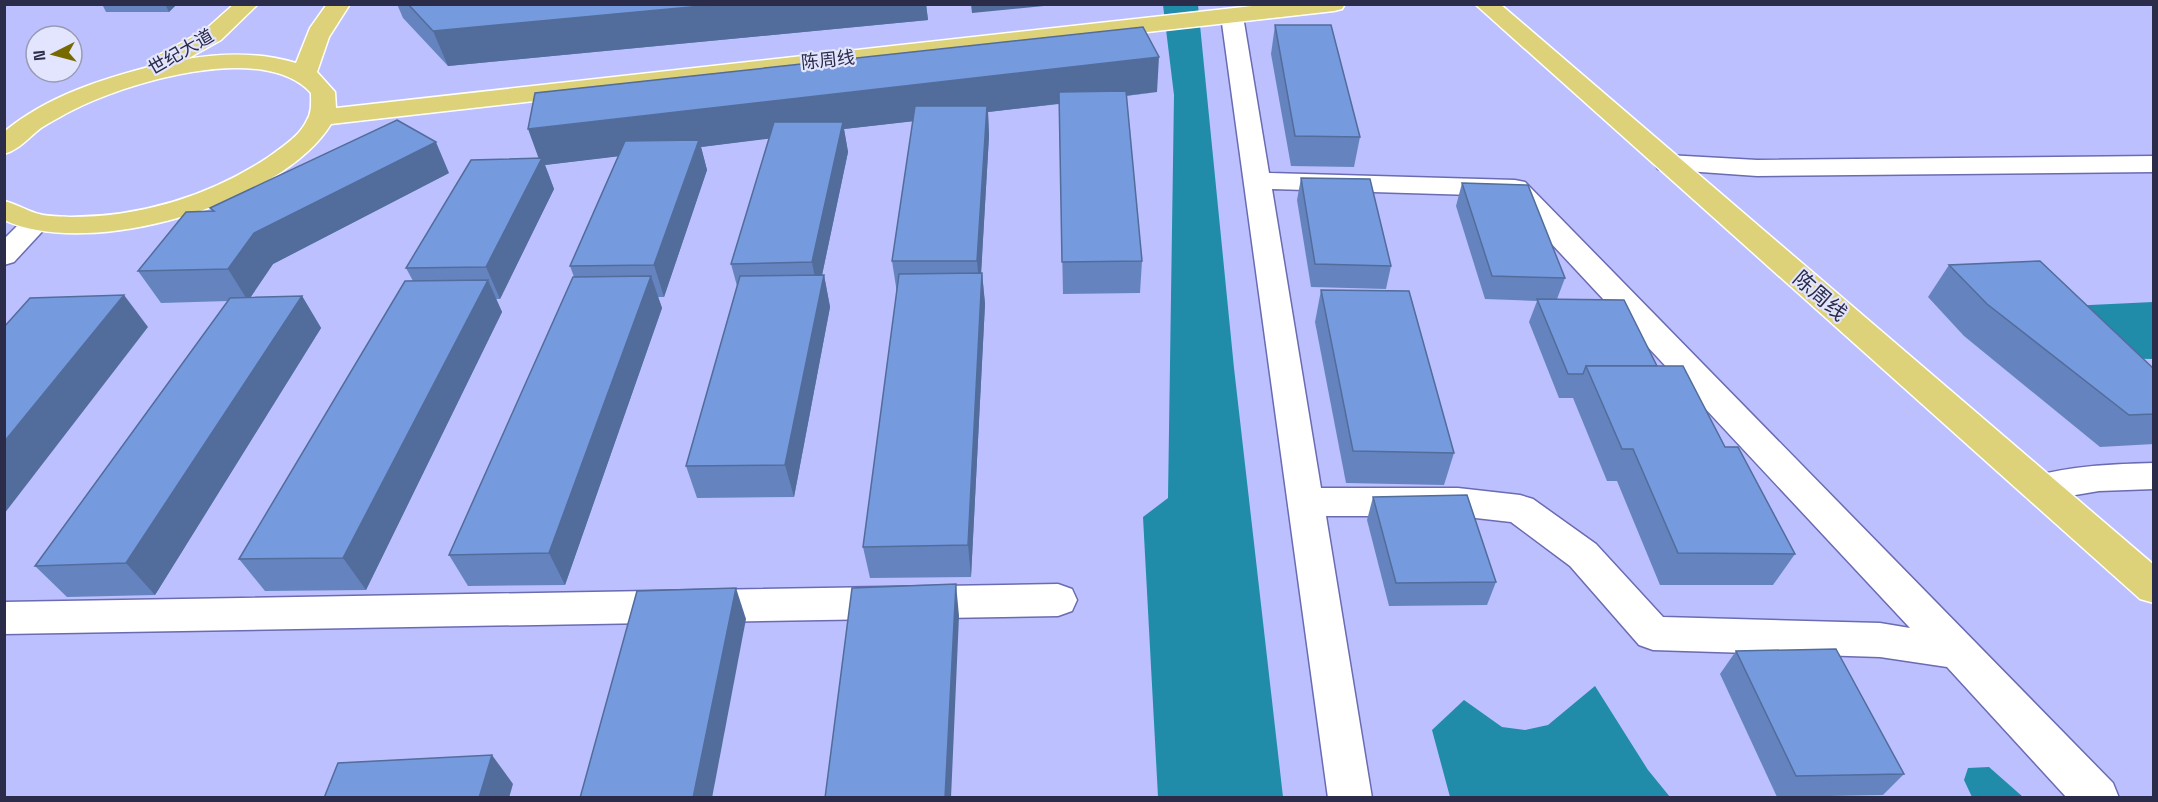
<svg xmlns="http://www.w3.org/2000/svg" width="2158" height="802" viewBox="0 0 2158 802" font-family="'Space Grotesk','Noto Sans SC',sans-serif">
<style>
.water{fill:#208caa}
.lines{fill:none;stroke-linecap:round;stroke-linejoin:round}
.minor-casing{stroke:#6a6bb2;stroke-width:3}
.major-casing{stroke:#fff;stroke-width:3}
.minor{fill:#fff;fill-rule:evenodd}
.major{fill:#ddd279;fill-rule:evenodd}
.wall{fill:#6584bf}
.shaded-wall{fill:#526c9b}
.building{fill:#759ade;stroke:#526c9b;stroke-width:1.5}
.labels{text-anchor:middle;stroke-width:4.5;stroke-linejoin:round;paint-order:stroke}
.far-street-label{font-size:18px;fill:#2b2b4a;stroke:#e2e5fd}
.street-label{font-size:21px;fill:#2b2b4a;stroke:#e2e5fd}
</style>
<rect width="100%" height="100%" fill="#bcc0fe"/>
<g class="water">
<path d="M1163,5H1198L1234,368L1283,797H1158L1143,517L1168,498L1174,95Z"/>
<path d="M2153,302V359L2102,358L2048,307Z"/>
<path d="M1595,686L1648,770L1670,797H1450L1432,730L1464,700L1502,727L1525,730L1548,725Z"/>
<path d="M1989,767L2023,797H1972L1964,780L1968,768Z"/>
</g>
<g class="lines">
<g class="minor-casing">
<g id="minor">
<path d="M1232,9L1240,11L1243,16L1269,173L1515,180L1525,182L2113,783L2119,798H2067L1947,667L1880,657L1653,650L1639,645L1570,566L1511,522L1458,516H1326L1372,798H1328L1221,16L1224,11ZM1272,189L1507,196L1910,628L1880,623L1663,617L1596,544L1533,499L1520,495L1458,488H1321Z"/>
<path d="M1667,155L1757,160L2154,156V172L1757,176L1658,169L1654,163L1658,157Z"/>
<path d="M37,214L47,216L51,222L14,262L4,265V239L27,216Z"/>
<path d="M2154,463V489L2099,491L2040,501L2027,498L2022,488L2027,478C2068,466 2111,464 2154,463Z"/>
<path d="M1058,584L1072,589L1077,600L1072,611L1058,616L4,634V602Z"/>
</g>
</g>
<g class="major-casing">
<g id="major">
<path d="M234,4H258L221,40L187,59C223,53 260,52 296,63L310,28L327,4H350L329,37L317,72L335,92L336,108L1270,4H1345L1342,9L1334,11L331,124C282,204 89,260 4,220V201C17,204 27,211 39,214C48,217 61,216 71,217C140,217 209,196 267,158C281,148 300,136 307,120C312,112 311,102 311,93C264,40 123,83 69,112C60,117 50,122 41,128C29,137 19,150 4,154V132C47,96 102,79 156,65L153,61L157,56L205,30Z"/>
<path d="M1475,4H1500L2154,565V603L2140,599Z"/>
</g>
</g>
<use href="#minor" class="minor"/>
<use href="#major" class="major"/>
</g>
<g class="wall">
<path d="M102,4H177L169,12H106Z"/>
<path d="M397,4H926L928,20L448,66L403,18Z"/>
<path d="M1275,25L1360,137L1354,167L1291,166L1271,54Z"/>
<path d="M1157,92L1126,96L1142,261L1140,293L1063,294L1059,104L988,112L989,136L981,273H982L985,304L971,577L870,578L863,547L897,293L892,261L913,121L844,129L848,152L822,275H824L830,307L794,497L697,498L686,466L737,286L731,264L769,138L701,147L707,170L664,297H658L662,308L565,585L468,586L449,555L574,277L570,266L618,156L545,165L554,189L500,299H496L502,312L366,590L265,591L239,559L413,281L406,268L539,158Z"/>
<path d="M449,173L273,264L250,298L302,296L321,328L155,595L67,597L35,566L228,301L161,303L138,271L212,211L210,208Z"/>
<path d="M1301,178L1391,266L1386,289L1311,287L1297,200Z"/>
<path d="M1462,183L1565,278L1557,299L1657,366L1725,447L1795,554L1773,585H1660L1617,481H1607L1573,398H1559L1529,322L1537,301L1485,299L1456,206Z"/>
<path d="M1949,265L2154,369V444L2100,447L1964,336L1928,297Z"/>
<path d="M1321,290L1454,453L1444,485L1346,483L1315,322Z"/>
<path d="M1373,497L1496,582L1487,605L1389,606L1367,520Z"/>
<path d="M1736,651L1904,774L1883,795L1777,797L1720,674Z"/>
</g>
<g class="shaded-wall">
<path d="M165,4H177L169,12Z"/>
<path d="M723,4H926L928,20L448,66L433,31Z"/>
<path d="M971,4H1064L972,13Z"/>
<path d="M1159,57L1157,92L988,112L989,136L980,292L977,261L987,113L844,129L848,152L818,294L812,262L841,130L701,147L707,170L664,297L654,265L697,147L545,165L554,189L500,299L486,267L540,162L528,129Z"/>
<path d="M436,142L449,173L273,264L248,301L228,269L254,233Z"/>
<path d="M982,273L985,304L971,577L968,545Z"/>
<path d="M824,275L830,307L794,497L785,465Z"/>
<path d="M651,276L662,308L565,585L549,553Z"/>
<path d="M488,280L502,312L366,590L343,558Z"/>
<path d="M124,295L148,327L4,514V442Z"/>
<path d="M302,296L321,328L155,595L126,563Z"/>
<path d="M956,584L959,616L951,798H945Z"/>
<path d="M736,588L746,619L712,798H693Z"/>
<path d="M492,755L513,784L509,798H479Z"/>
</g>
<g class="building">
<path d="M408,4H723L433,31Z"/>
<path d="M1275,25H1331L1360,137L1295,136Z"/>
<path d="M1143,27L1159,57L528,129L535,93Z"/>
<path d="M1126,91L1142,261L1062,262L1059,92Z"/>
<path d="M915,106H987L977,261H892Z"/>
<path d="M397,120L436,142L254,233L228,269L138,271L186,212L214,211L210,208Z"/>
<path d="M774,122H843L812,262L731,264Z"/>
<path d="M699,140L654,265L570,266L625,141Z"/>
<path d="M542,158L486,267L406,268L471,160Z"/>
<path d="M1301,178L1370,179L1391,266L1315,264Z"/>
<path d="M1462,183L1528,185L1565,278L1492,276Z"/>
<path d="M2040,261L2154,369V414L2129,415L1987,304L1949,265Z"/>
<path d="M982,273L968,545L863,547L899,274Z"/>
<path d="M824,275L785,465L686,466L740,276Z"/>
<path d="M651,276L549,553L449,555L573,277Z"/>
<path d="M488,280L343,558L239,559L405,281Z"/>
<path d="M1321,290L1409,291L1454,453L1353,451Z"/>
<path d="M124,295L4,442V327L30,298Z"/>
<path d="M302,296L126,563L35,566L230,298Z"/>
<path d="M1537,299L1624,300L1657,366H1586L1583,374H1568Z"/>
<path d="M1586,366H1683L1725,447H1738L1795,554L1678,553L1633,449H1622Z"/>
<path d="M1467,495L1496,582L1396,583L1373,497Z"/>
<path d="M956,584L945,798H825L852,588Z"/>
<path d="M736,588L693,798H580L637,591Z"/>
<path d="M1836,649L1904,774L1796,776L1736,651Z"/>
<path d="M492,755L479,798H324L338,763Z"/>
</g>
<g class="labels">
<g class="far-street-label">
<text transform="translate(181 52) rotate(-30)" y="6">世纪大道</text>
<text transform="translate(828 60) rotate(-6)" y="6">陈周线</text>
</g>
<g class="street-label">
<text transform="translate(1820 296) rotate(41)" y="7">陈周线</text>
</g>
</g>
<rect width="2158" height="802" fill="none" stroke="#2b2b4a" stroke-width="12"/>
<g transform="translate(54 54) rotate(264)"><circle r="28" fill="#e2e5fd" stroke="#999bb5" stroke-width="1.5"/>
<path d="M0-4.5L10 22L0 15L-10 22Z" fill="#756900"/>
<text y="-9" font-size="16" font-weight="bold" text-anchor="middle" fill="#2b2b4a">N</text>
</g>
</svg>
